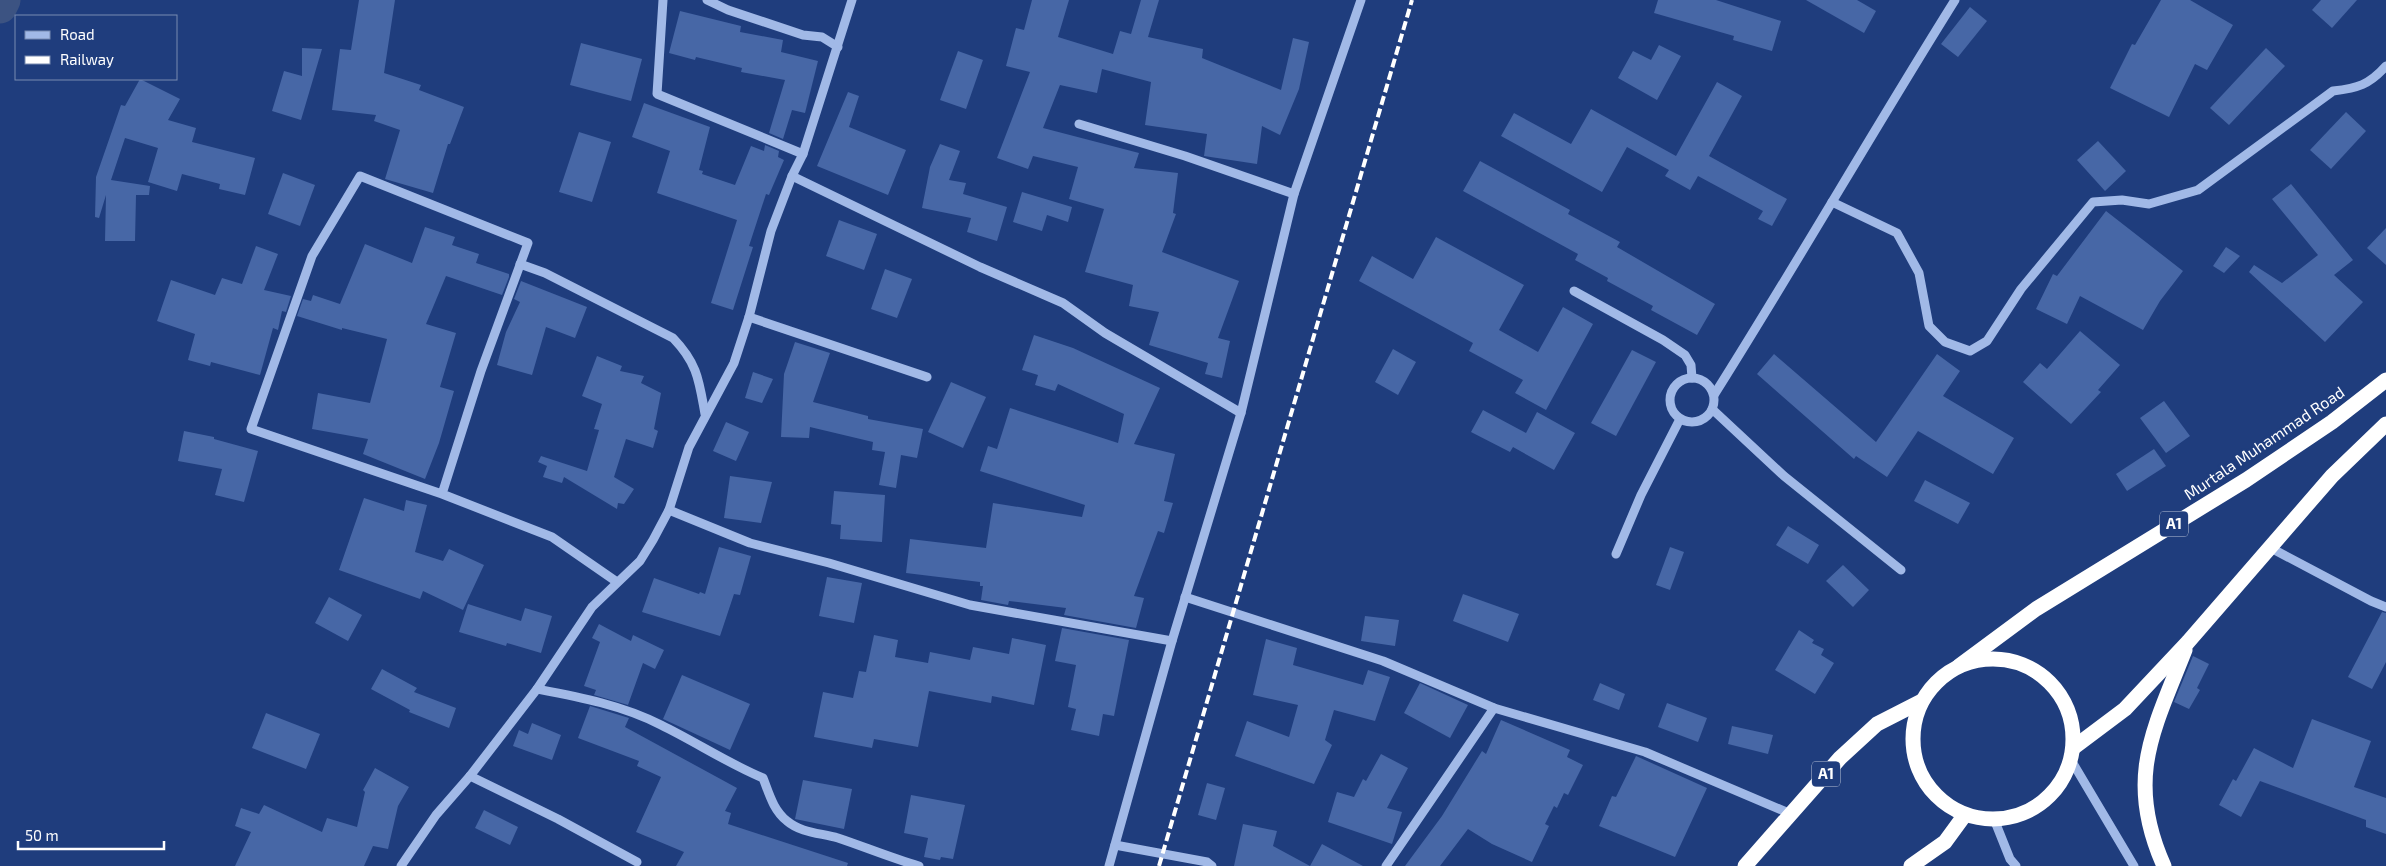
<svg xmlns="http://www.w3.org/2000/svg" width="2386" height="866" viewBox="0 0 2386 866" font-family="'Exo 2',sans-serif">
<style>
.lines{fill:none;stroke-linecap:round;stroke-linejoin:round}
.river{stroke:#3c5382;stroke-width:35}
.building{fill:#4767a6}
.minor{stroke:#a1b9e7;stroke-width:9}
.highway{stroke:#fff;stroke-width:15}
.rail{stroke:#fff;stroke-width:4;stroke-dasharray:9 4;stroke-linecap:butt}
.labels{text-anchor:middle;stroke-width:5;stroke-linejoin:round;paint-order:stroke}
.shield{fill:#1f3d7d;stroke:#bcc5d8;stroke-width:1}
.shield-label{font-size:15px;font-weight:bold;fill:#fff}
.street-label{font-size:16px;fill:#fff;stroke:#1f3d7d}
</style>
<rect width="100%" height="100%" fill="#1f3d7d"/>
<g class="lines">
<path class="river" d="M0,6L3,0"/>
</g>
<g class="building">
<path d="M359,0H395L384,73L421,85L419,90L464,107L450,144H448L433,193L385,179L400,130L374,121L376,115L332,110L340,49L351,50Z"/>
<path d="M1032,0H1069L1058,37L1113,54L1120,31L1131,34L1141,0H1159L1148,37L1203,49L1202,58L1281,90L1293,38L1309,42L1299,89L1280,135L1262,126L1257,164L1204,156L1207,134L1145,125L1151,82L1102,69L1097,93L1060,85L1043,128L1139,153L1134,168L1178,173L1173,213L1176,214L1162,252L1239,281L1218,338L1230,341L1222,378L1205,374L1208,363L1149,345L1159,312L1129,306L1133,285L1085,272L1104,209L1069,199L1078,167L1033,156L1028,169L997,158L1030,72L1006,66L1016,28L1024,30Z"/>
<path d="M1658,0H1716L1781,21L1772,51L1733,40L1734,36L1654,13Z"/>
<path d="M1806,0H1857L1876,11L1864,33Z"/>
<path d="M2161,0H2190L2233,25L2207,70L2195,64L2169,117L2110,88L2132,44L2135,45Z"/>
<path d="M2321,0H2357L2332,28L2312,10Z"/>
<path d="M1970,7L1987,21L1958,57L1941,44Z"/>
<path d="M680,11L741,26L740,32L783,40L781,52L818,61L805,113L792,110L783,139L769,133L785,80L741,72L742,68L696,57L695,60L669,53Z"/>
<path d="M581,43L642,59L631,101L570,85Z"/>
<path d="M1659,45L1681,56L1657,100L1618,78L1633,51L1651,60Z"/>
<path d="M302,48L322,49L301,120L272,111L284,71L302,76Z"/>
<path d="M2266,48L2285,66L2229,125L2210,108Z"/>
<path d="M958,51L983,60L966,109L940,100Z"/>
<path d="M140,79L180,99L168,120L196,128L192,142L255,158L245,195L219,189L220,184L182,174L177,191L148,182L158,148L125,138L111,180L150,186L149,195H136L135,241H105L106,195L99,218L95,217L96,177L121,105L125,106Z"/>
<path d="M1717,82L1742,96L1709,156L1787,199L1772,226L1758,219L1763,211L1698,176L1690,190L1665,176L1669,170L1627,147L1602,192L1501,136L1514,113L1571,144L1591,109L1676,156Z"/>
<path d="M848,92L859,96L849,127L906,150L888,195L817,166Z"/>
<path d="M644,103L710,127L699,170L703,171L702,174L735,185L751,146L764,151L765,145L779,151L778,157L784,160L769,195L766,194L749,246L753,247L733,310L711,303L737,220L657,193L670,151L632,137Z"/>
<path d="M2346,112L2366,131L2331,169L2310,150Z"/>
<path d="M579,132L611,142L592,202L559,192Z"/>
<path d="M2098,141L2126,171L2105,191L2077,160Z"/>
<path d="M940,144L960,151L949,180L966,183L963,194L1007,207L997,241L967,232L971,218L922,208L930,167Z"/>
<path d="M1480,161L1570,210L1568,214L1620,242L1617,247L1715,304L1697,335L1651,310L1653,306L1607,281L1608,278L1575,260L1578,254L1463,191Z"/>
<path d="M283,173L315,185L300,226L268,214Z"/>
<path d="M2291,184L2353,260L2334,275L2363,302L2325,342L2249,272L2254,265L2282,283L2318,255L2272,199Z"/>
<path d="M1022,192L1072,207L1068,222L1047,215L1042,231L1013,222Z"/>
<path d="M2106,211L2183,271L2160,301L2143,330L2080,296L2067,324L2036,309L2053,274L2057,276Z"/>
<path d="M839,220L877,234L864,270L826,256Z"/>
<path d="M425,227L455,237L452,245L479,254L476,263L509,274V277L502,295L446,276L426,324L456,333L440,387L454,391L439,443L425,479L363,454L368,439L312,429L318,393L370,403L387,339L342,328V330L297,316L303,299L311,301L313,295L340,304L365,244L412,263Z"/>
<path d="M2386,228V265L2367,248Z"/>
<path d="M1436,237L1524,285L1499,330L1538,352L1563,307L1593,324L1546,410L1515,393L1523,380L1469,351L1473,343L1359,281L1372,256L1413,279Z"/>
<path d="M256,246L278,254L264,290L291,296L286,312L282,311L278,330L273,328L260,375L211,362L210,366L188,360L195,334L157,321L171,280L215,295L222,278L242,284Z"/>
<path d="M2226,247L2240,256L2224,273L2213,266Z"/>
<path d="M885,269L912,279L897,318L871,309Z"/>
<path d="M521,281L587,307L575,338L546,327L532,375L497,365L506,332L520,302L514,299Z"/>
<path d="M2080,331L2120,365L2098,390L2101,392L2071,424L2023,382L2040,363L2047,369Z"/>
<path d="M1034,335L1073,348L1160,388L1134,444L1175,454L1164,501L1173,503L1164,533L1158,531L1134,596L1144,598L1136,628L1064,615L1066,608L1009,601L1008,605L981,600L983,586H980V582L906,573L910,539L986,548L993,503L1082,517L1085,505L980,471L988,446L997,449L1010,408L1118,443L1124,414L1058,384L1055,391L1035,385L1038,375L1022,370Z"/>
<path d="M795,342L830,353L813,402L868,416V419L923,429L917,458L901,455L896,488L879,485L885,452L872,450L873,442L810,427L809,438L781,437L784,374Z"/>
<path d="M1393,349L1416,362L1398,395L1375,382Z"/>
<path d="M1632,350L1656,362L1616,436L1591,423Z"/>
<path d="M1774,354L1876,442L1937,354L1960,371L1943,396L2014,438L1993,474L1918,431L1887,477L1856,456L1854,459L1757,374Z"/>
<path d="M597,356L622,366L620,371L644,376L641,383L661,393L654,429L658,431L653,448L626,439L614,477L634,489L624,504L618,503L617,509L564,477L562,483L543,477L547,466L538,462L541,456L587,471L599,430L594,429L602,404L582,396Z"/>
<path d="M753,372L773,379L762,403L745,398Z"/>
<path d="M951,382L986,397L963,448L928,432Z"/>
<path d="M2164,401L2190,436L2166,453L2140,418Z"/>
<path d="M1483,410L1526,433L1537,412L1575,433L1554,470L1513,447L1510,452L1471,432Z"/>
<path d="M726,422L749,432L736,461L713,451Z"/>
<path d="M184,431L214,437V439L258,451L244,502L215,495L222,469L178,461Z"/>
<path d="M2154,449L2166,466L2127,491L2116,474Z"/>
<path d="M730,476L772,482L761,523L724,518Z"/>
<path d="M1925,480L1970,503L1958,524L1914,501Z"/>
<path d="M834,491L885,495L882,542L840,539L841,525L831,524Z"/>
<path d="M364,498L404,511L406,500L427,505L415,552L443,561L449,549L484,565L463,610L423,591L420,599L339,570Z"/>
<path d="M1788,526L1819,545L1808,564L1776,545Z"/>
<path d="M719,547L751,556L740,595L734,594L720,636L642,612L654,578L699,594L700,592L705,594Z"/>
<path d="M1670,547L1684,552L1670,590L1656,585Z"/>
<path d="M1843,565L1869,590L1853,607L1826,581Z"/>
<path d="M827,577L862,583L854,623L819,616Z"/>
<path d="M1463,594L1519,614L1508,642L1453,621Z"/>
<path d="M329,597L362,615L348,641L315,623Z"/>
<path d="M468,604L521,621L525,608L552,616L541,653L507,643L506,646L459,632Z"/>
<path d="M2382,612L2386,613V662L2372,689L2348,677Z"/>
<path d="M1365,616L1399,620L1395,646L1361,641Z"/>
<path d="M599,624L631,641L633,635L664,650L655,669L643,663L628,705L594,695L596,690L584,686L600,642L592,638Z"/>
<path d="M1062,628L1129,640L1114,716L1103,714L1099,736L1071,730L1076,709L1068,707L1076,665L1055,661Z"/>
<path d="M1799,630L1814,640L1812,643L1824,649L1821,655L1834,663L1815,694L1775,670Z"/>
<path d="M874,635L898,640L895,657L928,663L930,652L970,660L973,647L1009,654L1012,638L1046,645L1034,705L992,696L991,703L929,691L918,747L874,739L872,748L814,737L823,692L853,698L859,671L866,672Z"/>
<path d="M1266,639L1297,648L1293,665L1363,685L1368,670L1390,677L1375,721L1334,710L1325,740L1332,745L1314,784L1235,756L1247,721L1289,737L1298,705L1253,695Z"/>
<path d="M2193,656L2209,664L2197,688L2200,690L2189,709L2174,702Z"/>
<path d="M382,669L417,688L414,692L456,708L449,728L409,712L410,710L371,689Z"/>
<path d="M682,675L750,704L730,750L663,719Z"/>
<path d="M1420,683L1468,705L1450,738L1404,713Z"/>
<path d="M1600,683L1625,694L1619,710L1593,700Z"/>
<path d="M1667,703L1707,718L1698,742L1658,727Z"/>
<path d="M590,706L629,718L625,727L737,788L725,811L731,813L728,824L848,863L847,866H676L684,852L636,832L661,777L637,766L639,761L578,738Z"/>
<path d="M266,713L320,734L306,769L252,748Z"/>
<path d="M2312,719L2371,741L2354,787L2386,798V834L2366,827V820L2260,781L2241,817L2219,805L2233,779L2236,781L2254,748L2293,768Z"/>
<path d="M1501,720L1570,750L1567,757L1583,765L1568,795L1564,793L1557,808L1554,806L1545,824L1549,826L1532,862L1492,844L1468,829L1440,866H1405L1442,816L1482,751L1486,754Z"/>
<path d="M532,723L561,735L552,760L513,746L519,730L528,734Z"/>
<path d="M1732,726L1773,735L1768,754L1728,744Z"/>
<path d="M1381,754L1408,768L1387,808L1402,812L1392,844L1328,822L1337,792L1354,797L1363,779L1366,781Z"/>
<path d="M1636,756L1707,788L1675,857L1599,826L1612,796L1616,797Z"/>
<path d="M375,768L409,787L398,806L388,849L373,846L364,866H235L251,832L235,826L241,808L259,814L264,805L322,832L327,818L357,827L365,792L363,790Z"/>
<path d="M803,780L852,789L844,829L795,819Z"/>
<path d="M1207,783L1225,788L1216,820L1198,815Z"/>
<path d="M911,795L965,805L953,859L941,857L940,860L924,857L928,838L904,833Z"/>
<path d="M484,810L518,827L510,845L475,828Z"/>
<path d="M1243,824L1277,831L1273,846L1310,866L1322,844L1363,866H1234Z"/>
</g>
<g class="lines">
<g class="minor">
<path d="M663,0L657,94L803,154"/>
<path d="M707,0L728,10L803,35L822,37L838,47"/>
<path d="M1079,124L1185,156L1294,194"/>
<path d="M792,176L980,267L1063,303L1105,333L1241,413"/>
<path d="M1832,202L1897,233L1919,273L1929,326L1945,342L1970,351L1987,341L2021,289L2093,202L2122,200L2149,204L2198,190L2333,91C2358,88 2369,85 2386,66"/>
<path d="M520,264L545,273L673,338C698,364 699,381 705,414"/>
<path d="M1574,291L1663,340L1685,355L1691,365L1692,378"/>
<path d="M749,317L927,377"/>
<circle cx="1692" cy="400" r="22"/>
<path d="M1714,395C1796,265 1873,131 1955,0"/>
<path d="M1712,409L1784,476L1901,570"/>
<path d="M442,494L481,371L528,243L360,176L312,256L251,429L442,494L552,537L617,582"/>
<path d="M669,510L750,543L829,563L970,605L1172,641"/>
<path d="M2269,547L2371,601L2386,607"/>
<path d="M1616,554L1641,495L1680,419"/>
<path d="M1185,597L1383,661L1494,708L1645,752L1791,814"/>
<path d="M537,689C579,697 622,705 661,725C696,742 727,763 763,778C769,793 773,810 787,821C801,833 821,833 838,838C865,847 891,858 919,866"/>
<path d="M2071,760L2134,866"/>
<path d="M470,776L558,819L637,862"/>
<path d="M1994,819L2010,859L2016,866"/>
<path d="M1115,845L1207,862L1212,866"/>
<path d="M401,866L436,815L470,776L537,689L592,607L640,561L653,540L669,510L689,447L734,363L749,317L771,231L792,176L803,154L852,0"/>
<path d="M1109,866L1172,641L1241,413L1294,194L1361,0"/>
<path d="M1386,866L1494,708"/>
</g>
<g class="highway">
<circle cx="1993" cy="739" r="80"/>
<path d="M1959,666L2036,609L2246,480L2332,422L2386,380"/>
<path d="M2073,748L2125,709L2188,642L2332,476L2386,424"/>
<path d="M1745,866L1840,758L1877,724L1922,701"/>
<path d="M1911,866L1945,842L1964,816"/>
<path d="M2164,866C2125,779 2153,731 2185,650"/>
</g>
<path class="rail" d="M1159,866L1412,0"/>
</g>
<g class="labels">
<g class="shield">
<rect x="2160" y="511.5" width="28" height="25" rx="4"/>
<rect x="1812" y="761.5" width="28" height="25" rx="4"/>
</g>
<g class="shield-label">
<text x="2174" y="529">A1</text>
<text x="1826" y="779">A1</text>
</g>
<g class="street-label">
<text transform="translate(2264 443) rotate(-34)" y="6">Murtala Muhammad Road</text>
</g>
</g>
<rect x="15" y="15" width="162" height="65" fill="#1f3d7d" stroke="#798bb1"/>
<rect x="25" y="31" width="25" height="8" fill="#a1b9e7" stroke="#798bb1"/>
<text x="60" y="40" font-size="15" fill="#ffffff">Road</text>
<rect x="25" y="56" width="25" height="8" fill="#ffffff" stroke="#798bb1"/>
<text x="60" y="65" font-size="15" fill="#ffffff">Railway</text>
<path d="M18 841v8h146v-8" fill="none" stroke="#ffffff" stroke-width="2.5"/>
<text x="25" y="841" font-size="15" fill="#ffffff" stroke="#1f3d7d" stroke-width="4" paint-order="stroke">50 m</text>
</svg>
